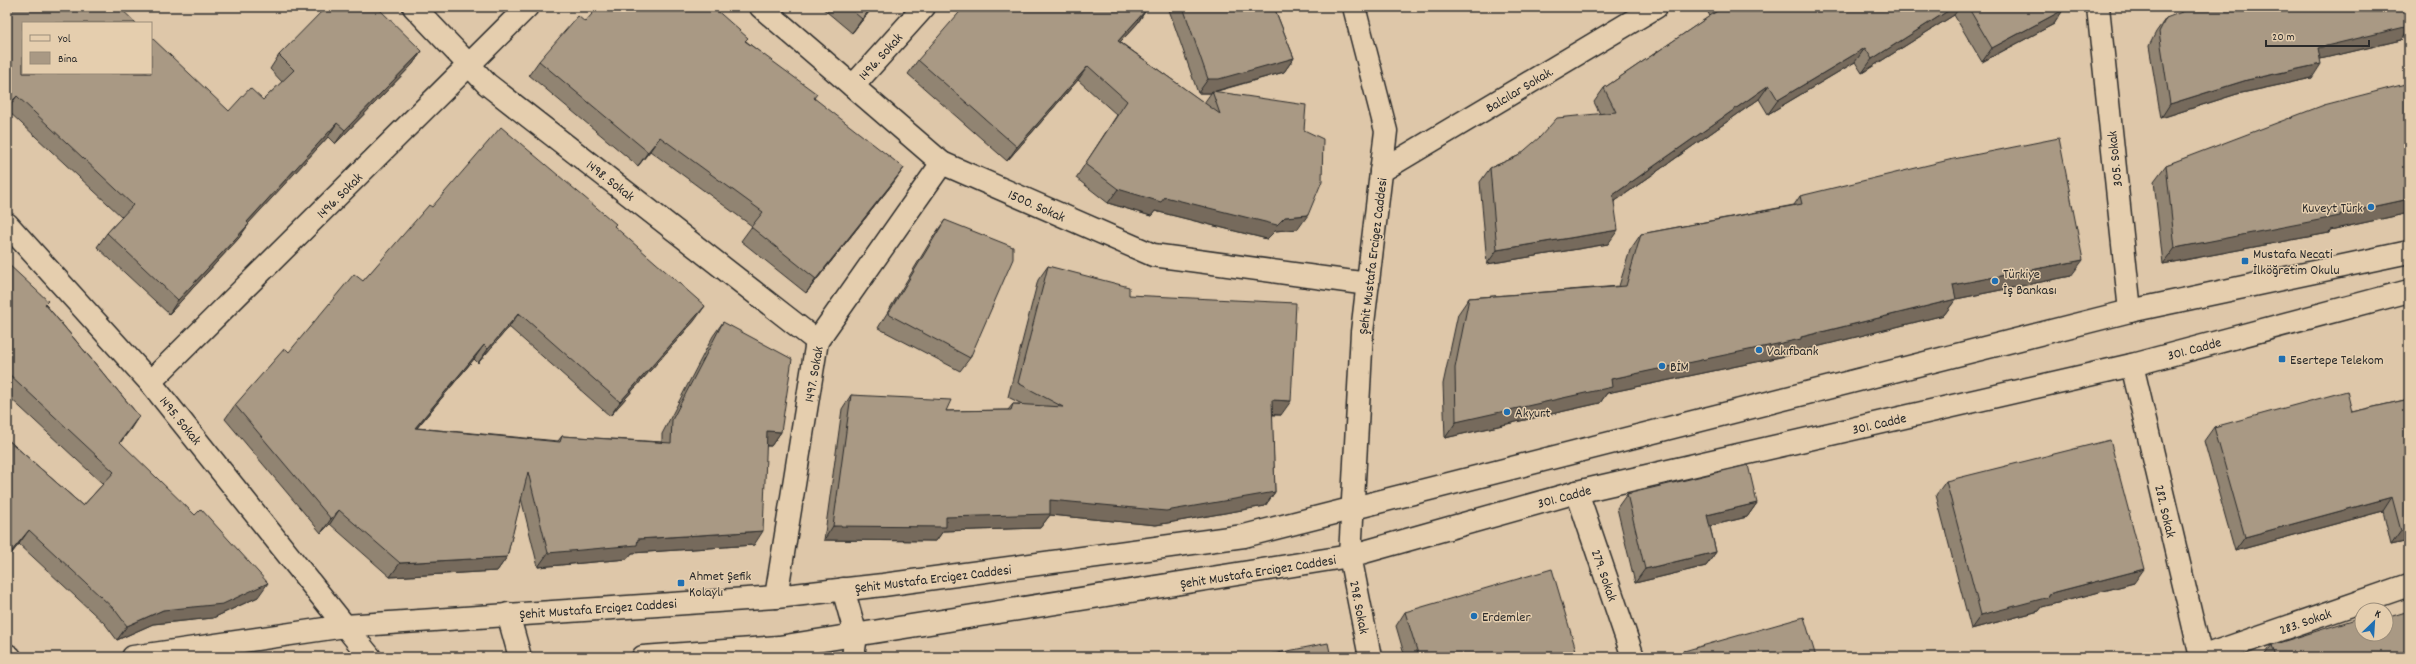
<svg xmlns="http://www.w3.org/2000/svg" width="2416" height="664" viewBox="0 0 2416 664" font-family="Dekko,sans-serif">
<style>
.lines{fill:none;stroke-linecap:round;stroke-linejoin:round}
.minor-casing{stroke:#2b2b2b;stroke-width:25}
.major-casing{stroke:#2b2b2b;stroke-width:25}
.minor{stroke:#e5ceae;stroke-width:22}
.major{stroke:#e5ceae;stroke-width:22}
.wall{fill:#918472;stroke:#2b2b2b}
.shaded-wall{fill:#766b5c;stroke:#2b2b2b}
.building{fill:#a99984;stroke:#2b2b2b}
.poi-dot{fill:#1f6fb2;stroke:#e5ceae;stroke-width:1.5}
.labels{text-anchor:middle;stroke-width:3;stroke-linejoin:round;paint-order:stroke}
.street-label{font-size:14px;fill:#2b2b2b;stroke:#e5ceae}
.poi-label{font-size:14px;fill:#2b2b2b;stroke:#e5ceae;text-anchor:start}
</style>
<rect width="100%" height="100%" fill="#dec7a9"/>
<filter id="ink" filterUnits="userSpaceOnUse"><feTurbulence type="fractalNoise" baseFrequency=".025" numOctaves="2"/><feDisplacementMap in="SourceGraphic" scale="8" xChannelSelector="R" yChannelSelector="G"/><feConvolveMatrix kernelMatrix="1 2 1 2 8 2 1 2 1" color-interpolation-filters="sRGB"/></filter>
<g filter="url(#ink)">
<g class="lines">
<g class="minor-casing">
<g id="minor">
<path d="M414,7L487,84L817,341"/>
<path d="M761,7L942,163L1153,255L1368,284"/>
<path d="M2098,7L2130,311"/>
<path d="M853,86L924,7"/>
<path d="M1381,171L1656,7"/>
<path d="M7,224L150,382L345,626"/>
<path d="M2132,365L2201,657"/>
<path d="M150,382L527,7"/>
<path d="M1577,492L1633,657"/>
<path d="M1350,556L1370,657"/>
<path d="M843,589L856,635L853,657"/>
<path d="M776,597L817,341L942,163"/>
<path d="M2201,657L2409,585"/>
</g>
</g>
<g class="major-casing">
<g id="major">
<path d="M1350,556L1362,332L1386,131L1354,7"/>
<path d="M508,614L520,657"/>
<path d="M345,626L370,657"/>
<path d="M7,655L10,657"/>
<path d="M133,657L345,626L776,597L883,585L1244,536L2130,311L2409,252"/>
<path d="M643,657L779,647L1350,556L1577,492L2132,365L2409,291"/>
</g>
</g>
<use href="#minor" class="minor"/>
<use href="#major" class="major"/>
</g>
<g class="wall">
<path d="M7,7L229,111L263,100L282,82L270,69L279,55L422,51L412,65L335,144L328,137L248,223L239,238L169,314L97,247L107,233L122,217L7,110Z"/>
<path d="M821,7H873L852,33Z"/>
<path d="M1168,7H1274L1294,58L1284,72L1214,92L1298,229L1275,231L1267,239L1155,211L1151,216L1108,203L1076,178L1117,115L1078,80L1007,161L908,74L918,60L1146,10L1137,24L1120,42L1204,103L1211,93H1198Z"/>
<path d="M1707,7H2063V10L2054,24L1982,62L1954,15L1862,73L1855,62L1768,114L1759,99L1614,202L1608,244L1487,264L1480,182L1490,168L1518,156L1600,114L1594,102L1604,88L1710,16L1706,9Z"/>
<path d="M2166,18L2407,31L2401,40L2320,59L2312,78L2237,94L2161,118L2149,46L2156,32Z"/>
<path d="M585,22L746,41L814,98L894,182L806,293L741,241L752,226L650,151L638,166L529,75L539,61Z"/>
<path d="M2409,83V213L2330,230L2329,233L2163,264L2154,181L2166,165Z"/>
<path d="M1800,196L2071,276L1956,299L1944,315L1792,353L1790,355L1607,393L1600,403L1445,438L1443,384L1458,314L1469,298L1619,286L1630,250L1641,234L1794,205Z"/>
<path d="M432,207L614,226L695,320L610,416L509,327L478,363L474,359L417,428L558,441L562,436L662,442V434L713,336L723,322L781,432L771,446H766L754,545L632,553L627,559L538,567L521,498L507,557L497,571L390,577L330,524L321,533L225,419L235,405L363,281Z"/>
<path d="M945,220L970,358L960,371L878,328L935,234Z"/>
<path d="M7,263L46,305L139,416L120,443L258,597L213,618L153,624L117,640L105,624L19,544L7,559V439L83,506L103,484L7,395Z"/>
<path d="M1048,266L1129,295L1281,415H1272L1275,492L1265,506L1156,525L1050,515L1040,528L943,531L936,541L824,540L842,409L851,395L946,411L1008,410L1013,404H1022L1008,397L1038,280Z"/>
<path d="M2409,399V541L2391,545L2383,511L2235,551L2204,441L2214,427L2352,412Z"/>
<path d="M1946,481L2134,583L2042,607L2039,611L1971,629L1936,495Z"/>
<path d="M1627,494L1757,503L1747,517L1710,526L1716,552L1706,566L1635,583L1617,508Z"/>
<path d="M1405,612L1578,657H1405L1396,626Z"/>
<path d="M2362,634L2409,657H2263L2272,645Z"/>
<path d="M1684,651L1816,657H1680Z"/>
</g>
<g class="shaded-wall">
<path d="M872,7H873L852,33L862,19Z"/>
<path d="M1954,7H1960L1954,15L1862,73L1872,59Z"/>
<path d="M1146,10L1137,24L1108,55L1118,41Z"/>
<path d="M2063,10L2054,24L1982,62L1992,48Z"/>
<path d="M2409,18V30L2407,31L2401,40L2308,62L2318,48Z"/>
<path d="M1865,48L1855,62L1768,114L1778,100Z"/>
<path d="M422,51L412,65L335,144L345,130Z"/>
<path d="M1294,58L1284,72L1212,92V91L1211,93H1198L1208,79Z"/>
<path d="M2321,64L2312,78L2237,94L2161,118L2170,104L2247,80Z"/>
<path d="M1088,66L1078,80L1007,161L1017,147Z"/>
<path d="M1769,85L1759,99L1604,209L1613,195Z"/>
<path d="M17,96L7,110V106Z"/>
<path d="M337,123L328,137L237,236L247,222Z"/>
<path d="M660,137L650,151L638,166L648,152Z"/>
<path d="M904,168L894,182L806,293L816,279Z"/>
<path d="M1118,189L1285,217L1308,215L1298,229L1275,231L1267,239L1155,211L1151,216L1108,203Z"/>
<path d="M2409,199V213L2330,230L2329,233L2163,264L2175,248L2340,214Z"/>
<path d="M249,224L239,238L169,314L178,300Z"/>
<path d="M1618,230L1608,244L1487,264L1497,250Z"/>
<path d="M2083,260L2071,276L1941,302L1953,285Z"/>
<path d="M1956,299L1944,315L1792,353L1790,355L1607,393L1600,403L1445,438L1456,422L1611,379L1801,337Z"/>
<path d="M705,306L695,320L610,416L620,402Z"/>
<path d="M519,313L509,327L478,363L488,349Z"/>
<path d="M484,345L474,359L405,442L415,428Z"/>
<path d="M1272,400L1291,401L1281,415L1262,414Z"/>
<path d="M139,416L130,430L110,456L120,442Z"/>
<path d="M767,431L781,432L771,446L757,445Z"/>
<path d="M1275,492L1265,506L1156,525L1050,515L1040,528L943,531L936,541L824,540L833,526L946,517L1050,500Z"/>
<path d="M2392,497L2383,511L2235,551L2245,537Z"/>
<path d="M1757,503L1747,517L1697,529L1707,515Z"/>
<path d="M339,510L330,524L321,533L331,519Z"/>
<path d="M2409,529V541L2391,545L2401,531Z"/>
<path d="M29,530L19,544L7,559V557Z"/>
<path d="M763,531L754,545L632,553L627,559L538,567L548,553L638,539Z"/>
<path d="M1716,552L1706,566L1635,583L1645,569Z"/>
<path d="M507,557L497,571L390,577L400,563Z"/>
<path d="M2144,569L2134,583L2042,607L2039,611L1971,629L1981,615L2048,594Z"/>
<path d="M268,583L258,597L213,618L153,624L117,640L127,626L163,610Z"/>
</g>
<g class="building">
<path d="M7,7H119L136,23H23V73H151V37L229,111L250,88L263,100L294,70L279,55L326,7H377L422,51L345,130L337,123L247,222L249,224L178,300L107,233L133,205L17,96L7,106Z"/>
<path d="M598,7H713L748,38L745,41L817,94L814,98L904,168L816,279L751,227L763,212L660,137L648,152L539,61L578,16L585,22Z"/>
<path d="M848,7H872L862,19Z"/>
<path d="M964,7H1143L1146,10L1118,41L1220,114L1212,91L1306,105L1304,130L1323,139L1322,181L1308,215L1285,217L1277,225L1165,197L1161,202L1118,189L1085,164L1127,101L1088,66L1017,147L918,60Z"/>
<path d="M1183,7H1274L1294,58L1219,79H1208Z"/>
<path d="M1723,7H1954L1872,59L1865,48L1778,100L1769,85L1613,195L1618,230L1497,250L1490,168L1518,156L1540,137L1557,118L1616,112L1604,88Z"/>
<path d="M1968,7H2063V10L1992,48Z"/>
<path d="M2195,7H2409V26L2318,48L2321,64L2247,80L2170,104L2159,32L2166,18Z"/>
<path d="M2409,83V199L2340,214V216L2175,248L2166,165L2324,105Z"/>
<path d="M501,127L616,224L614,226L705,306L620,402L519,313L488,349L484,345L415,428L560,442L562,436L671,443L672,420L723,322L792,359L781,432L767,431L763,531L638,539L637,545L548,553L528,472L507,557L400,563L339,510L331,519L235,405L285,348L289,352L354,274L363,281L429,205L432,207Z"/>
<path d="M2059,138L2083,260L1953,285L1956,299L1801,337V339L1611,379L1612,387L1456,422L1455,368L1469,298L1626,286L1641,234L1802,204L1800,196L1949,160Z"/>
<path d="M945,220L1013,247V259L970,358L888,314Z"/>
<path d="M7,263L48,301L45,304L139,416L120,442L195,515L201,509L268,583L223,604L163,610L127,626L115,610L29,530L7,557V439L83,506L114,472L7,372Z"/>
<path d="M1048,266L1129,287V295L1296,303L1291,401L1272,400L1275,492L1166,511L1050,500V514L946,517V527L833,526L851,395L951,400L946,411L1011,410L1013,404L1063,407L1018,383Z"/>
<path d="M2347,391L2352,412L2409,399V529L2401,531L2392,497L2245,537L2214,427Z"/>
<path d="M2110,440L2144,569L2048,594L2049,597L1981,615L1946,481Z"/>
<path d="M1748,465L1757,503L1707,515L1716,552L1645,569L1627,494Z"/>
<path d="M1552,569L1578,657H1419L1405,612Z"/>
<path d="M2409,611V657H2276L2272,645L2362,617V634H2386V618Z"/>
<path d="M1804,617L1816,657H1685L1684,651Z"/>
<path d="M1328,643L1331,657H1258Z"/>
</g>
</g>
<g class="poi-dot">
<circle cx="2371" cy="207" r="4"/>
<rect x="2241" y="257" width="8" height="8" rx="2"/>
<circle cx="1995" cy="281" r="4"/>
<circle cx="1759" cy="350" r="4"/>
<rect x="2278" y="355" width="8" height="8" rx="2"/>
<circle cx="1662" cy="366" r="4"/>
<circle cx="1507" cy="412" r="4"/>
<rect x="677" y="579" width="8" height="8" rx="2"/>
<circle cx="1474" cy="616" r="4"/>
</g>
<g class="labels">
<g class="street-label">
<text transform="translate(880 56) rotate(-48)" y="5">1496. Sokak</text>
<text transform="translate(1519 89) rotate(-31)" y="5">Balcılar Sokak.</text>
<text transform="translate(2114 159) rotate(-96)" y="5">305. Sokak</text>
<text transform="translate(611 180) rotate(38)" y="5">1498. Sokak</text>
<text transform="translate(339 195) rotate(-45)" y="5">1496. Sokak</text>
<text transform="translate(1037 205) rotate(24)" y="5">1500. Sokak</text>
<text transform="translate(1372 256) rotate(-83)" y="5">Şehit Mustafa Ercigez Caddesi</text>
<text transform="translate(2194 348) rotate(-15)" y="5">301. Cadde</text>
<text transform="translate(813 374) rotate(-80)" y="5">1497. Sokak</text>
<text transform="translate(181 420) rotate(51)" y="5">1495. Sokak</text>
<text transform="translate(1879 423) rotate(-13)" y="5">301. Cadde</text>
<text transform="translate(1564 496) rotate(-15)" y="5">301. Cadde</text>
<text transform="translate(2166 511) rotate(77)" y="5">282. Sokak</text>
<text transform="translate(1258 571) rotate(-9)" y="5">Şehit Mustafa Ercigez Caddesi</text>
<text transform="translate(1605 575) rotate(71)" y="5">279. Sokak</text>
<text transform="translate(933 578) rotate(-7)" y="5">Şehit Mustafa Ercigez Caddesi</text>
<text transform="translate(1360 607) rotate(79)" y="5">298. Sokak</text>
<text transform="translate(598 608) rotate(-4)" y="5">Şehit Mustafa Ercigez Caddesi</text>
<text transform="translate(2305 621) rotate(-19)" y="5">283. Sokak</text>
</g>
<g class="poi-label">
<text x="2363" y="212" text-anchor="end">Kuveyt Türk</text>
<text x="2253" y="258">Mustafa Necati<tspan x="2253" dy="16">İlköğretim Okulu</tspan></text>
<text x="2003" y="278">Türkiye<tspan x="2003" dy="16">İş Bankası</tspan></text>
<text x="1767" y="355">Vakıfbank</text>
<text x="2290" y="364">Esertepe Telekom</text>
<text x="1670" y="371">BİM</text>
<text x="1515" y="417">Akyurt</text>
<text x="689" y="580">Ahmet Şefik<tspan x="689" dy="16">Kolaylı</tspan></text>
<text x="1482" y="621">Erdemler</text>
</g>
</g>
<rect width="2416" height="664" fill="none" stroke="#e5ceae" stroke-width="24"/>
<rect x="12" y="12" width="2392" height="640" fill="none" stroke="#2b2b2b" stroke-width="1.5" filter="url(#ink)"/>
<rect x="22" y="22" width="130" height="52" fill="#e5ceae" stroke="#9b8d7a"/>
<rect x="30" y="35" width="20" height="6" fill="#e5ceae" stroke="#9b8d7a"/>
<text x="58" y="42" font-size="12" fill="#2b2b2b">Yol</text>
<rect x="30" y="52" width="20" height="12" fill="#a99984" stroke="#9b8d7a"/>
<text x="58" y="62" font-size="12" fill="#2b2b2b">Bina</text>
<g transform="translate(2374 622) rotate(25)"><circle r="19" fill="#e5ceae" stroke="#9b8d7a"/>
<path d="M0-3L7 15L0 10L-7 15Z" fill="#1f6fb2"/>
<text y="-6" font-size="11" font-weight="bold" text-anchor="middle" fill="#2b2b2b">K</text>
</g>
<path d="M2266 40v6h103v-6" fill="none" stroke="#2b2b2b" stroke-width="2"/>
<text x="2272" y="40" font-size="12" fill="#2b2b2b" stroke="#e5ceae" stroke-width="3" paint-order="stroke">20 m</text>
</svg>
